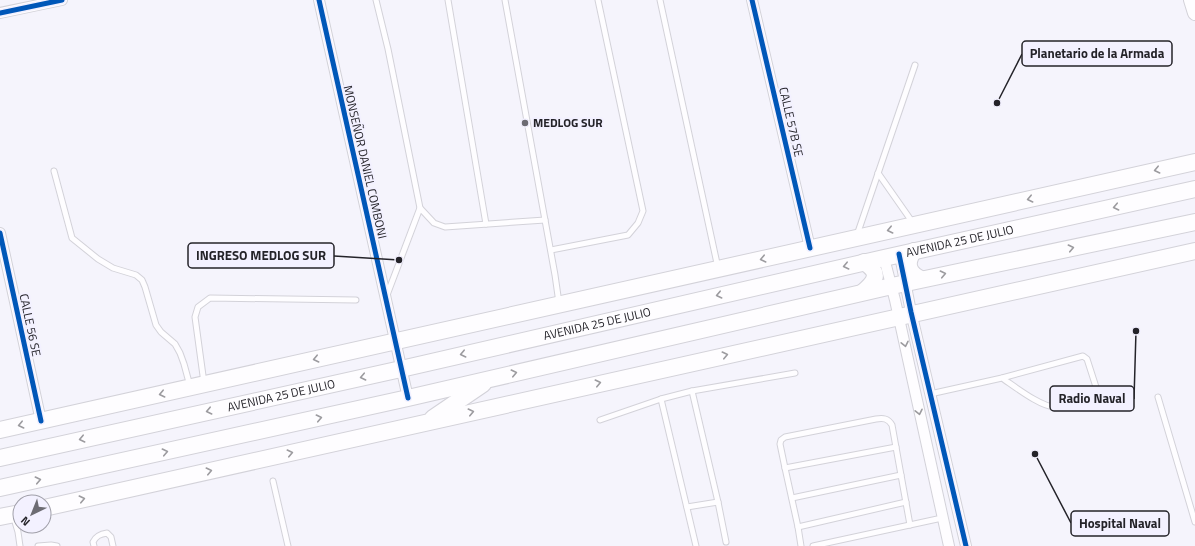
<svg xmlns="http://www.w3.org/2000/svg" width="1195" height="546" viewBox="0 0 1195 546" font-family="'Titillium Web',sans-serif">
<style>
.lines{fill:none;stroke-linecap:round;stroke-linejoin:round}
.service-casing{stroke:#d3d2d9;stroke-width:7}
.minor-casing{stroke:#d3d2d9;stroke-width:12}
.secondary-casing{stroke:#d3d2d9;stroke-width:16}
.primary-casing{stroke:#d3d2d9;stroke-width:18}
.service{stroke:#fefdff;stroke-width:5}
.minor{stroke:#fefdff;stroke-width:10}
.secondary{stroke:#fefdff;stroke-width:14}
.primary{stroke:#fefdff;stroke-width:16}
.cycleway-casing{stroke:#f3f1ff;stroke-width:8}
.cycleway{stroke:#0057b8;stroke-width:5}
.oneway{stroke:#9c9b9f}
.poi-dot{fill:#6d6c73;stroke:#f3f1ff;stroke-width:1.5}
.labels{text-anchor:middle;stroke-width:4;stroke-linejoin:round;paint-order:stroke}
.street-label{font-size:12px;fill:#242329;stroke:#f3f1ff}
.poi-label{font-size:12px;font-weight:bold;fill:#242329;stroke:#f3f1ff;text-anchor:start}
.leader{fill:none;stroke:#242329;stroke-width:1.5}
.callout-dot{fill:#242329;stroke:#f3f1ff;stroke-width:1.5}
.callout{fill:#f3f1ff;stroke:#242329;stroke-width:1.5}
.callout-label{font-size:13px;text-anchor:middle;font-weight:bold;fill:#242329}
</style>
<rect width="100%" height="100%" fill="#f5f4fc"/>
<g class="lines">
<g class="service-casing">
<g id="service">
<path d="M376,0L388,49L420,208L434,223L445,227L545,220"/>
<path d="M448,0L486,224"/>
<path d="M505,0L555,275L559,303"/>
<path d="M660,0L718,268"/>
<path d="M54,171L72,238L98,259L113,268L136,275L142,280L145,287L156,325L161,332L175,344L180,353L184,364L190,386"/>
<path d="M878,173L913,223"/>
<path d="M857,235L915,65"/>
<path d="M551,250L628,235L638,223L643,211L598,0"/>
<path d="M387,295L420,208"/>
<path d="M204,383L195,317L198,307L210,298L356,300"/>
<path d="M692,391L718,502L726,542"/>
<path d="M930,394L1002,378L1083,356L1087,359L1096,387L1094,391L1091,394C1081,398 1067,406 1056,407C1042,408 1014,386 1002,378"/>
<path d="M1158,397L1195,522"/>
<path d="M661,399L692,391L795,373"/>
<path d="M600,420L661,399L696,546"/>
<path d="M785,468L896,447"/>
<path d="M273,481L288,546"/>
<path d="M792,498L901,475"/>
<path d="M687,507L718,502"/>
<path d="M13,515L18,532L20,546"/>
<path d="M798,527L906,502"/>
<path d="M38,546L51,545L57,546"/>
<path d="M94,546L93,542C96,536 100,534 107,533L111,537L113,546"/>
<path d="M801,546L798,527L785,468L780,444L781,440L785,437L876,419C883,418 888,418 892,425L910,525"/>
<path d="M813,546L942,518"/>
</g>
</g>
<g class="minor-casing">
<g id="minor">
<path d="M319,0L408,398"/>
<path d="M752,0L810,248"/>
<path d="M0,13L62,0"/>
<path d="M0,233L41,421"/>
<path d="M884,258L895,300L949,546"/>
<path d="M901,261L911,312L966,546"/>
</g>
</g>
<g class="secondary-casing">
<path id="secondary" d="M1191,0L1195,13"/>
</g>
<g class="primary-casing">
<g id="primary">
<path d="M914,251C905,263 908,273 921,279"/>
<path d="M863,292C876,281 881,273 864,262"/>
<path d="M433,418L483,384"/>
<path d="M0,430L1195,162"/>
<path id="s1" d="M0,458L401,369L884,258L1195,189"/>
<path d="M0,488L408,398L892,286L1195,222"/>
<path d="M44,508C428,422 811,334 1195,251"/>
<path d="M0,517L20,513"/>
</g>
</g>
<use href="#service" class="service"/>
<use href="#minor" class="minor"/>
<use href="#secondary" class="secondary"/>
<use href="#primary" class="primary"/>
<g class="cycleway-casing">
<g id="cycleway">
<path d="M319,0L408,398"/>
<path d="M752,0L810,248"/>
<path d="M0,13L62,0"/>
<path d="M0,233L41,421"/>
<path d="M899,254L911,312L966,546"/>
</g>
</g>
<use href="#cycleway" class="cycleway"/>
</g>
<defs><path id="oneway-chevron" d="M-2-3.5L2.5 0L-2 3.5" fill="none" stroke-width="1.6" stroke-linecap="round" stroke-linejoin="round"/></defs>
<g class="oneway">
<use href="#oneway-chevron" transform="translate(1157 170) rotate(167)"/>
<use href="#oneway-chevron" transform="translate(1030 199) rotate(167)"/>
<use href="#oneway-chevron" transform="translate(1116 207) rotate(168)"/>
<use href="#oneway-chevron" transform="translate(890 230) rotate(167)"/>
<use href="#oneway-chevron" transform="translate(1071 248) rotate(-12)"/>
<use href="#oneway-chevron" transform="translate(763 259) rotate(167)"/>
<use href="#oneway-chevron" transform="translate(846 266) rotate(167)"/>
<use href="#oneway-chevron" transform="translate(943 274) rotate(-12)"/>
<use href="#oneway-chevron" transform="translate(719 295) rotate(167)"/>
<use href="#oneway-chevron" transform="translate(905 344) rotate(78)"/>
<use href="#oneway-chevron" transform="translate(463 354) rotate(167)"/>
<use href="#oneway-chevron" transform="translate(725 355) rotate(-13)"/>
<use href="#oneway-chevron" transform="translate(316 359) rotate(167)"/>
<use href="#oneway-chevron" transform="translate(514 373) rotate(-13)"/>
<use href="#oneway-chevron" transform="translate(363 377) rotate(168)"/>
<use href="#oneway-chevron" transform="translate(598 383) rotate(-13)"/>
<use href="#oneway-chevron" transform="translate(162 394) rotate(167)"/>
<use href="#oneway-chevron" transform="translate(209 411) rotate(167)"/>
<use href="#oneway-chevron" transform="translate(471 412) rotate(-13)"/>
<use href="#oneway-chevron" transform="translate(919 412) rotate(78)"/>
<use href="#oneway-chevron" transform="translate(319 418) rotate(-12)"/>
<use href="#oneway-chevron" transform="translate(21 425) rotate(167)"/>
<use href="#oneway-chevron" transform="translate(82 439) rotate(167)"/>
<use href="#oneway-chevron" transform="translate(165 452) rotate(-12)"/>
<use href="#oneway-chevron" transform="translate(290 453) rotate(-13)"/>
<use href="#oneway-chevron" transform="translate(209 471) rotate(-13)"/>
<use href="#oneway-chevron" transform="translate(38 480) rotate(-12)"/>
<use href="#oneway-chevron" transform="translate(82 499) rotate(-13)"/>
</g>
<circle class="poi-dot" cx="525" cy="123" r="4"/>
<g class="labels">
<g class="street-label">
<text transform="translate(791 122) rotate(77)" y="4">CALLE 57B SE</text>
<text transform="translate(365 162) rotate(77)" y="4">MONSEÑOR DANIEL COMBONI</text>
<text dy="4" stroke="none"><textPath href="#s1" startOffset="984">AVENIDA 25 DE JULIO</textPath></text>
<text dy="4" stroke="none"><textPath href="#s1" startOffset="612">AVENIDA 25 DE JULIO</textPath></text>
<text transform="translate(30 325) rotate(78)" y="4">CALLE 56 SE</text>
<text dy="4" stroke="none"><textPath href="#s1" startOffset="288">AVENIDA 25 DE JULIO</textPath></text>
</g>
<g class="poi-label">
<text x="533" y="127">MEDLOG SUR</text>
</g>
</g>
<path class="leader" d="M997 103L1022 54M399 260L334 256M1136 331L1134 399M1035 454L1071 523"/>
<g class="callout-dot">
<circle cx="997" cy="103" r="4"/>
<circle cx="399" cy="260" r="4"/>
<circle cx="1136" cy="331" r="4"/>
<circle cx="1035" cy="454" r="4"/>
</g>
<g class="callout">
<rect x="1022" y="41" width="150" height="25" rx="4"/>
<rect x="188" y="243" width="146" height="25" rx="4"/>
<rect x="1050" y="386" width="84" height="25" rx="4"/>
<rect x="1071" y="511" width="98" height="25" rx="4"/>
</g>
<g class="callout-label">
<text x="1097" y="58">Planetario de la Armada</text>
<text x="261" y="260">INGRESO MEDLOG SUR</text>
<text x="1092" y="403">Radio Naval</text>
<text x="1120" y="528">Hospital Naval</text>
</g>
<g transform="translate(32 514) rotate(223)"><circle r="19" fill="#f3f1ff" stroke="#a09fa9"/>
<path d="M0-3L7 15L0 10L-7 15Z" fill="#6d6c73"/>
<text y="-6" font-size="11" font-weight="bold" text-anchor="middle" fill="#242329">N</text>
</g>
</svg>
